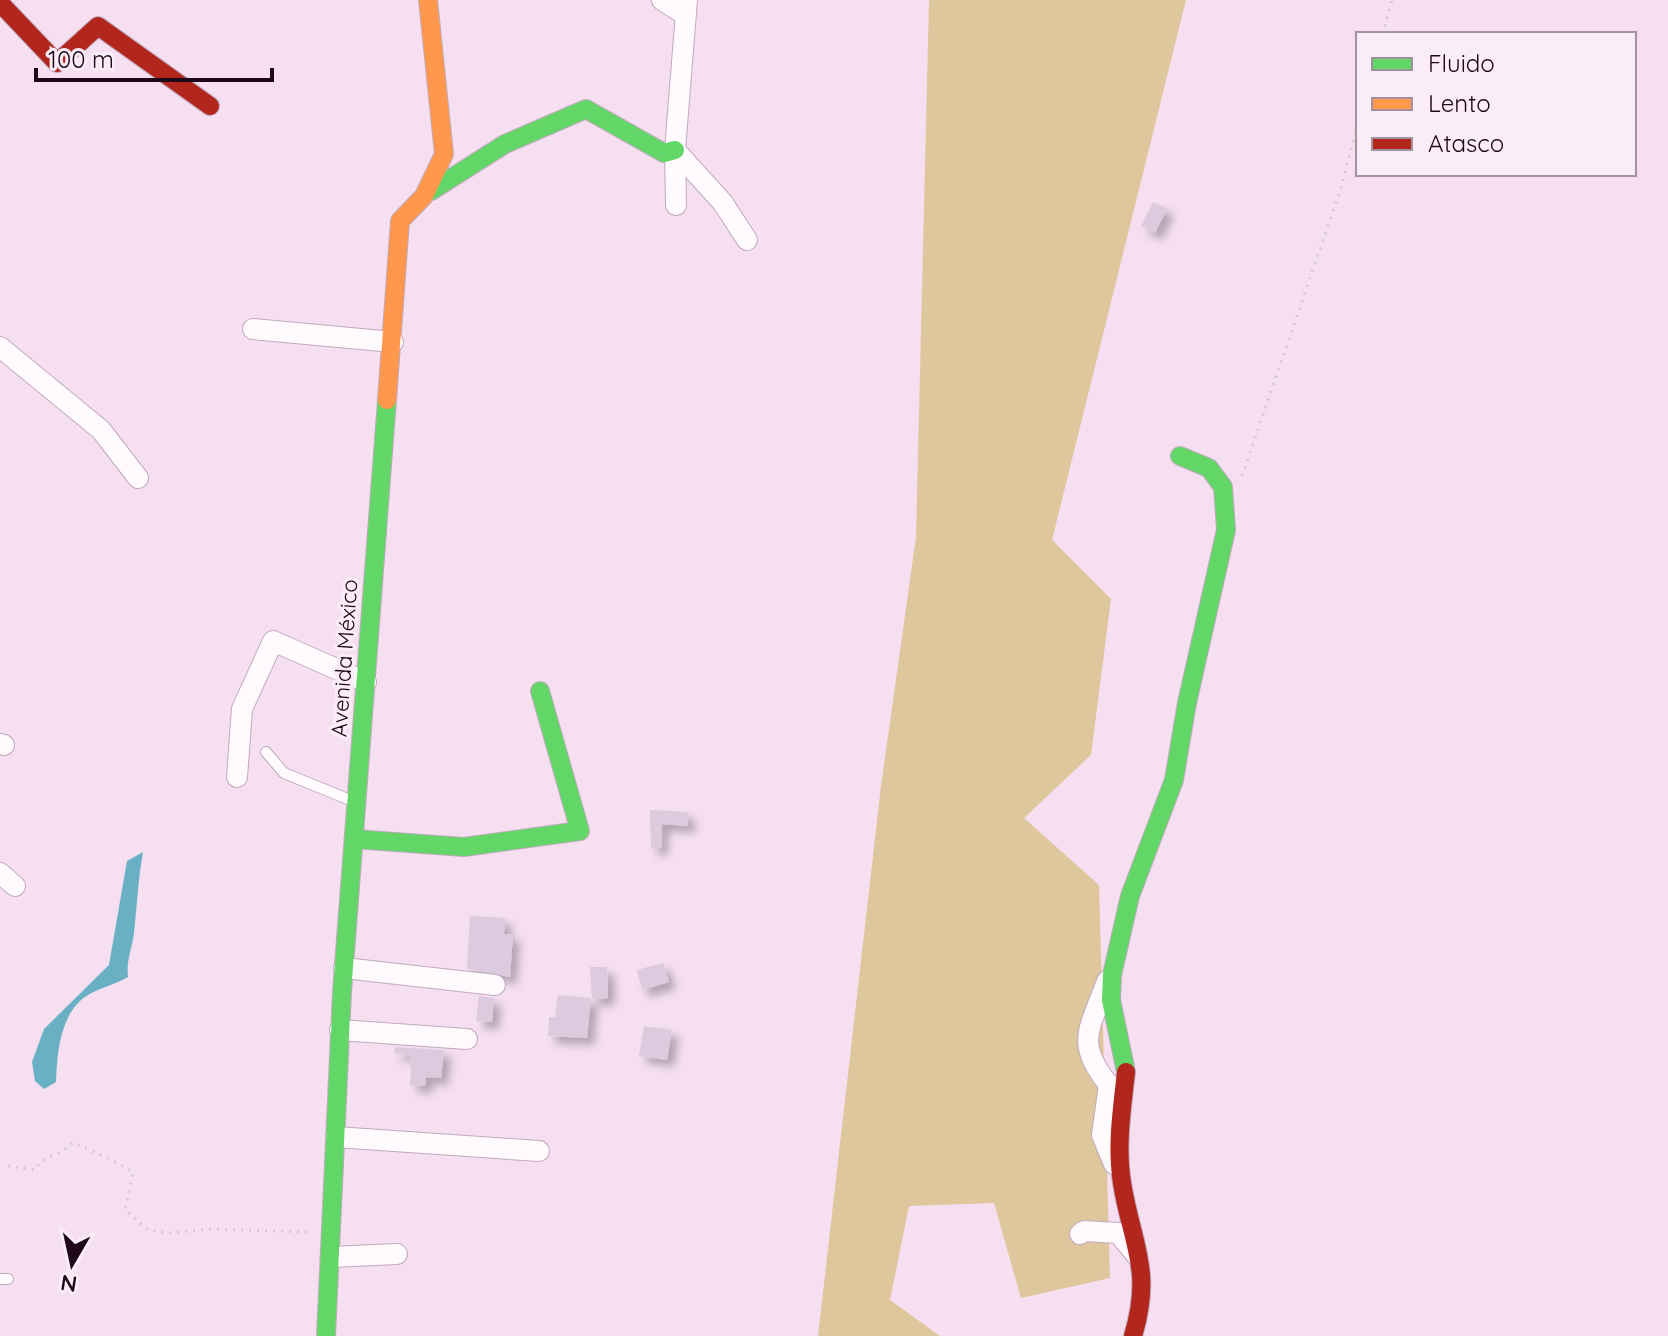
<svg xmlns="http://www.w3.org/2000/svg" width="1668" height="1336" viewBox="0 0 1668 1336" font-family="Quicksand,sans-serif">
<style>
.green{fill:#dec79d}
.water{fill:#69b0c5}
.building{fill:#dccade;filter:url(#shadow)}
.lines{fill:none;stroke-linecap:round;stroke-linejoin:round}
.lane-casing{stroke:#c0abbc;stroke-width:12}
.street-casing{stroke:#c0abbc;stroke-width:22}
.fast-casing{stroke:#c0abbc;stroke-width:20}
.slow-casing{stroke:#c0abbc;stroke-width:20}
.jam-casing{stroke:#c0abbc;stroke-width:20}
.path{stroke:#d1cbd0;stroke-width:3;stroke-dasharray:2 6;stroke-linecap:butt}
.lane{stroke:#fefafd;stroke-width:10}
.street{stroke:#fefafd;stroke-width:20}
.fast{stroke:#63d668;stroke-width:18}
.slow{stroke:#ff974d;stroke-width:18}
.jam{stroke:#b3261e;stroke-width:18}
.labels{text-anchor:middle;stroke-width:7;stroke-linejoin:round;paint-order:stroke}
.street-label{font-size:22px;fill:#1e081a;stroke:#faedf7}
</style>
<defs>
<filter id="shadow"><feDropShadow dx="7" dy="7" stdDeviation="4" flood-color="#0004"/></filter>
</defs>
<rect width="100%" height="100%" fill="#f5dff0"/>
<path class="green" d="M929,0H1186L1052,540L1111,599L1091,755L1024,818L1099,885L1110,1278L1021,1298L994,1203L909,1206L890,1300L940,1336H818L881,786L916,537Z"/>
<path class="water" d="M143,852C138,880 137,906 134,933C132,949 126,960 128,977C115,985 101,987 88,995C60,1012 57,1053 56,1082L44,1089L35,1081L32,1062L44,1029L109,965L127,861Z"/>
<g class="building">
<path d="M1153,202L1167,209L1155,233L1141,226Z"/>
<path d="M650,810L688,812V826L662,824L661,848H651Z"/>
<path d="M470,916L505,918L504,934H513L510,977L467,969Z"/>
<path d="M663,963L669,982L642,990L637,970Z"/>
<path d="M590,967H607L608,998L592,999Z"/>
<path d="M558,995L591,998L587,1038L548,1036L549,1017H555Z"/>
<path d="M479,996L494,998L492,1022L476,1021Z"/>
<path d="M644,1026L672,1030L667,1060L639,1056Z"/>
<path d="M395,1047L444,1050L441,1078L426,1077L425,1086L410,1085L412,1055L394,1053Z"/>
</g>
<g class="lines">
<g class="lane-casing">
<g id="lane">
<path d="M266,752L284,773L355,802"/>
<path d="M0,1279H8"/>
</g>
</g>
<g class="street-casing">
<g id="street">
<path d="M662,0L684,14"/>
<path d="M675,150L723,203L747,240"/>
<path d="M676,205L675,150L687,0"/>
<path d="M253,329L393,342"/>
<path d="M0,347L101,430L138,478"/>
<path d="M0,744L4,745"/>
<path d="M237,777L242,709L273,641L366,682"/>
<path d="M0,873L15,886"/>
<path d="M344,968L495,985"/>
<path d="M1107,981C1090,1029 1074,1042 1109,1085L1102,1135L1114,1164"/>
<path d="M340,1030L467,1039"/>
<path d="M336,1137L539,1151"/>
<path d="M1080,1234L1084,1231L1118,1233L1137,1256"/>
<path d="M331,1257L397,1254"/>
</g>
</g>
<g class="fast-casing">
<g id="fast">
<path d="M431,191L505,144L586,109L664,153L675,150"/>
<path d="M354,839L464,847L580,831L540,691"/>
<path d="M1126,1072L1111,1000L1112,975L1130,896L1174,780L1187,703L1226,530L1223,487L1209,468L1180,456"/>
<path d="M326,1336L342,992L387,400"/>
</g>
</g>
<g class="slow-casing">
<path id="slow" d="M387,400L400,221L424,196L444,154L428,0"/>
</g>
<g class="jam-casing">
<g id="jam">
<path d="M0,3L57,63L98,26L210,106"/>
<path d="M1126,1072C1122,1109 1116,1146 1122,1183C1132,1245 1153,1269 1133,1336"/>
</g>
</g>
<g class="path">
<path d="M1383,34L1392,0"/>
<path d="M1242,476L1340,191L1358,124"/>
<path d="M8,1166L35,1170C43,1154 61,1157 72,1143C78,1144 128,1167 133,1173L125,1210L148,1230L168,1233L212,1229L308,1232"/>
</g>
<use href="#lane" class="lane"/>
<use href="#street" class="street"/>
<use href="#fast" class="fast"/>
<use href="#slow" class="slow"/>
<use href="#jam" class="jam"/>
</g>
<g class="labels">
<g class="street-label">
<text transform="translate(344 658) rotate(-86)" y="8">Avenida México</text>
</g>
</g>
<rect x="1356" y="32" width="280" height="144" fill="#faedf7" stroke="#a2919f" stroke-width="2"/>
<rect x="1372" y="58" width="40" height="12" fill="#63d668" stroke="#a2919f" stroke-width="2"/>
<text x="1428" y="72" font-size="24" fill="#1e081a">Fluido</text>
<rect x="1372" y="98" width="40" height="12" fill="#ff974d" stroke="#a2919f" stroke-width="2"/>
<text x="1428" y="112" font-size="24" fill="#1e081a">Lento</text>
<rect x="1372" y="138" width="40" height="12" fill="#b3261e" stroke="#a2919f" stroke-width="2"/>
<text x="1428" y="152" font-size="24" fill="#1e081a">Atasco</text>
<g transform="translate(72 1264) rotate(189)" stroke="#faedf7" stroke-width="6" paint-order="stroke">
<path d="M0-6L14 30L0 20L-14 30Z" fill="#1e081a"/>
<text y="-12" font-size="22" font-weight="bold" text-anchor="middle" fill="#1e081a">N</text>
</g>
<path d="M36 68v12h236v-12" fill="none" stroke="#1e081a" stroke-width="4"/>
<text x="48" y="68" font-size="24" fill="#1e081a" stroke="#faedf7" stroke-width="6" paint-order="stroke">100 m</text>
</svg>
